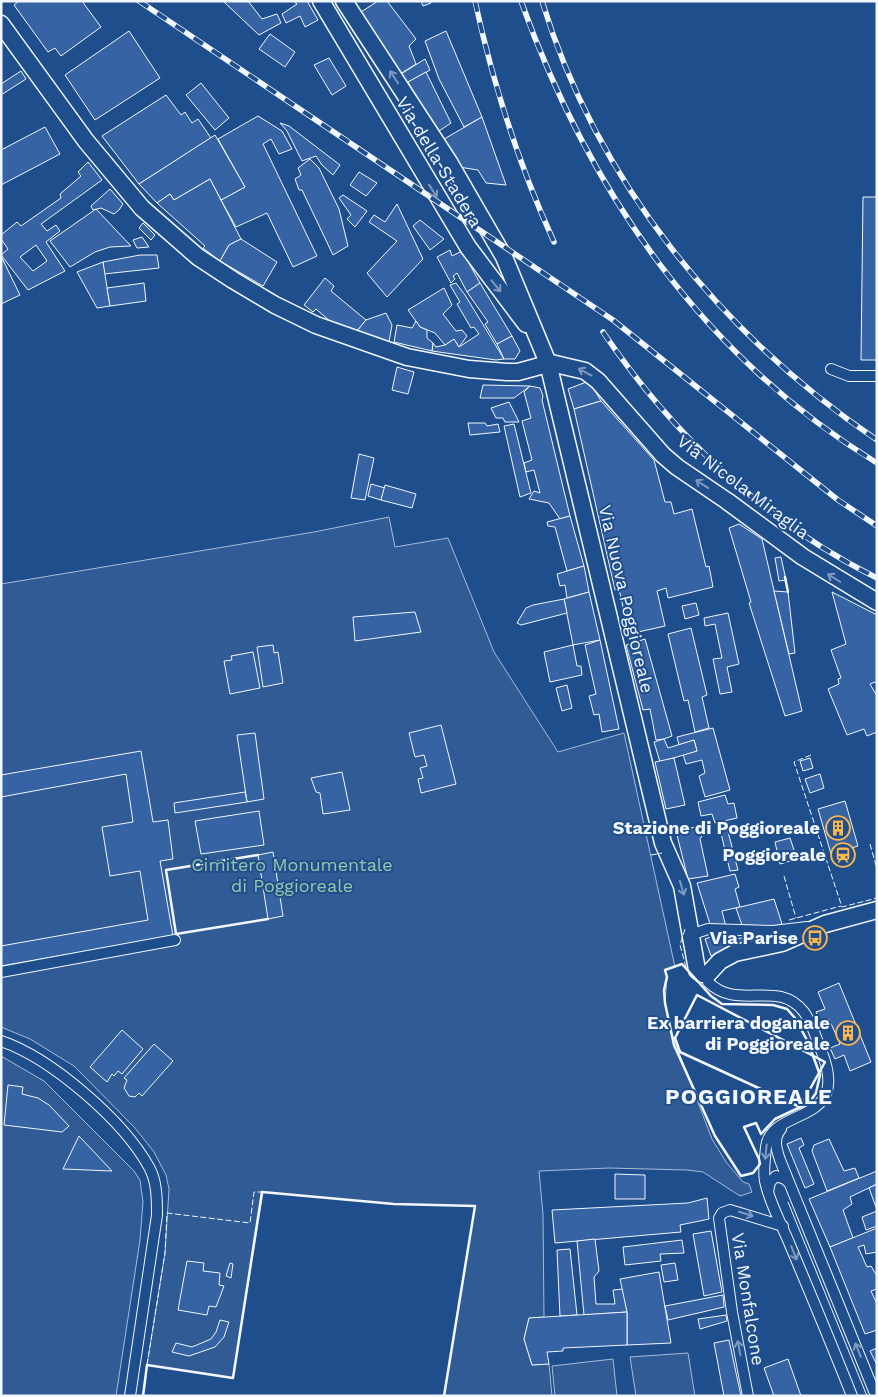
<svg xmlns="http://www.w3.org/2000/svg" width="878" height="1397" viewBox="0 0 878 1397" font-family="'Work Sans',sans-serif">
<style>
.built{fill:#305b95;stroke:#a8bbd7}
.building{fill:#3563a3;stroke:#f2f6ff;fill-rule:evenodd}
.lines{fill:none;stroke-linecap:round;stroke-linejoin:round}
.street-casing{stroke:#f2f6ff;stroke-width:12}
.primary-casing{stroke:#f2f6ff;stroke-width:19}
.street{stroke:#1f4e8c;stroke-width:10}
.primary{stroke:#1f4e8c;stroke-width:16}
.tram{stroke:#f2f6ff;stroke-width:1}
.rail-casing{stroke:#f2f6ff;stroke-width:5.5}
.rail{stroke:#1f4e8c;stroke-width:4;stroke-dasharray:11;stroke-linecap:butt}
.fence{stroke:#f2f6ff;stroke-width:1;stroke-dasharray:6 2.5;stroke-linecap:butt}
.wall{stroke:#f2f6ff;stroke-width:2.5}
.oneway{stroke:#7e9ac0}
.labels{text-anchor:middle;stroke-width:4;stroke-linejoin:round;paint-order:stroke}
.street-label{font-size:18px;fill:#f2f6ff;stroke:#1f4e8c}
.poi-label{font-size:18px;font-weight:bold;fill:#f2f6ff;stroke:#1f4e8c;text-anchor:end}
.park-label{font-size:18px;fill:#97c8a6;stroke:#1f4e8c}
.district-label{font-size:22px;font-weight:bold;letter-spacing:1px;fill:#f2f6ff;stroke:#1f4e8c}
</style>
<rect width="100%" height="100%" fill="#1f4e8c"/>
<g class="built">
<path d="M389,517L395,547L448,538L494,652L558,752L624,733L675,967L665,970L667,977L665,1003L670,1029L712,1139L726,1162L743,1182L749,1184L752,1192L740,1196L703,1172L687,1170L609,1168L539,1171L543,1214L544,1317L529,1318L524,1339L532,1365L549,1364L552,1396H444L475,1206L394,1204L263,1192L233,1378L147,1365L165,1253L169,1189L166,1175L154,1152L135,1128L74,1066L30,1039L1,1027V584L314,532Z"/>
<path d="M1,1056L44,1081L134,1171L140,1180L143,1202L140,1240L116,1396H1Z"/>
<path d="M688,1353L695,1396H636L630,1357Z"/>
<path d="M613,1359L617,1396H555L552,1366Z"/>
</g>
<g class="building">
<path d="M19,1H82L101,27L61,56L55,48L48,52L14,5Z"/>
<path d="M223,1H248L262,19L277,14L281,23L259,35Z"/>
<path d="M293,1H307L318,20L305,27L300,16L286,23L282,14L297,4Z"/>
<path d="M378,1H387L416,39L409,46L416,64L400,74L361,12Z"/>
<path d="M421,1H430L431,3L423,6Z"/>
<path d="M129,31L160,78L95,120L65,75Z"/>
<path d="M446,31L482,117L464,127L439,79L425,41Z"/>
<path d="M270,34L295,52L285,67L259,49Z"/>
<path d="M329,58L346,86L332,95L314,65Z"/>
<path d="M425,59L430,70L405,84L401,74Z"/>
<path d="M21,71L26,79L1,95V84Z"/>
<path d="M426,72L451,123L436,133L408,82Z"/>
<path d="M201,83L229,118L215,130L186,95Z"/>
<path d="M166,95L181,115L185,112L192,123L198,119L211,138L139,184L102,136Z"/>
<path d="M258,116L282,131L292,149L279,154L271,139L263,144L317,256L293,267L267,213L236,227L221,200L245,187L218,139Z"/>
<path d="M482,117L506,185L486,183L478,170L459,167L439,142Z"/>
<path d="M280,123L289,126L340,165L333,175L322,165L316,156L302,161L287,131Z"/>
<path d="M45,127L60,154L1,185V150Z"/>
<path d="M215,135L245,187L221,200L210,179L174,200L170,194L157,203L139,184Z"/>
<path d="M310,159L319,168L339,209L348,246L333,255L302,190H299L295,179L301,175L298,168Z"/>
<path d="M88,162L102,180L41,224L47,231L56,225L60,231L46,242L65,271L28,290L1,255L8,249L1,239V235L17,222L21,226L61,198L60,194L81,176L78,172ZM36,245L47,261L33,271L20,257Z"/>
<path d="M359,172L377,183L366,196L350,185Z"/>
<path d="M210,179L241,239L229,245L220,261L203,248L205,246L157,203L170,194L174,200Z"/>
<path d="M110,189L123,204L119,210L114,214L101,208L93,210L91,206Z"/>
<path d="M343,195L367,211L355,227L347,219L351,215L339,198Z"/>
<path d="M863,197H877V360H861Z"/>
<path d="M397,204L423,259L387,297L367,273L397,241L369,222L374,215L385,222Z"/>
<path d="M96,209L131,246L110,247L95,252L70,267L50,241Z"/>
<path d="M420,220L444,239L430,250L413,226Z"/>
<path d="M143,223L155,235L151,240L139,228Z"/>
<path d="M142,237L149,247L137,248L133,240Z"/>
<path d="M241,239L277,262L263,286L220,261L229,245Z"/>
<path d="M450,250L452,256L462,251L480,283L467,292L457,273L453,276L455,279L451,283L437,257Z"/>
<path d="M140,255H157L159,268L104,274L103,262Z"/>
<path d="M1,256L20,295L1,304Z"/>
<path d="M103,262L110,306L97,308L77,272Z"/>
<path d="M325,278L334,286L331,291L366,320L357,331L330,321L316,309L313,312L304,305Z"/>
<path d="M144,283L146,301L110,306L107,288Z"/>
<path d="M456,283L465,295L504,359L496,360L432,351L433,343L436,347L445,345L454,339L459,347L479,334L474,327L471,328L457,304L460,302L450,285Z"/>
<path d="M480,283L512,336L497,344L485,324L488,322L467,292Z"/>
<path d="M444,288L452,305L443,314L456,331L462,330L467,336L459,347L454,339L445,345L435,333L420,327L408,310Z"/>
<path d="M386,313L392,325L389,342L357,331L366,320Z"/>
<path d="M416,321L420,327L427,330V338L433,343L432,351L394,342L397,325L412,328Z"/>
<path d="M512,336L520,351L515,359H504L497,344Z"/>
<path d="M397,367L414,372L408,394L392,390Z"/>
<path d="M589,381L601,401L574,409L568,389Z"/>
<path d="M483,385L530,386L514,398H480Z"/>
<path d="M530,386L540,388L543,396L542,400L570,516L560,519L549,503L529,499L534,491L540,493L534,470L526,472L524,463L532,460L522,421L531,418L524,392Z"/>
<path d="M601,401L654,460L665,502H671L674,514L692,509L706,567L709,566L713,587L668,598L666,588L657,591L665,626L629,634L619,589L615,590L574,409Z"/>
<path d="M509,402L519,422H505L503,418H496L491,408Z"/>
<path d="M468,423H485L487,426L498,424L500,432L470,435Z"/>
<path d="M514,424L531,493L520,497L504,426Z"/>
<path d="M359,454L374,458L365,500L351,498Z"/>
<path d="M371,484L385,488L381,500L368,496Z"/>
<path d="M385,485L416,494L412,508L381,500Z"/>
<path d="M570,516L584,566L567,571L555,527L548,526L547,522Z"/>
<path d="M739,524L762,539L802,711L785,716L749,603L751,602L729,528Z"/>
<path d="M780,557H781L786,580L779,581L775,558Z"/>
<path d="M584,566L589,592L567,598L565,585L560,586L557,574Z"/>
<path d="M774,591L788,592L795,653L789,654Z"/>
<path d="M589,592L600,640L573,645L564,599Z"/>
<path d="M832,592L877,615V684L875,682L870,684L877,696V732L867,736L864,729L847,735L828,689L839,684L838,679L841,678L831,650L846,644Z"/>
<path d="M564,599L567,613L521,625L517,623L526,608L533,605Z"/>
<path d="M696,603L699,615L685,619L682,606Z"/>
<path d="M415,612L421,632L355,641L353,617Z"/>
<path d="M728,613L739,664L727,667L732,692L720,694L713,659L722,658L715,624L705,626L704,618Z"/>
<path d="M691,628L707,695L702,697L709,728L695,732L688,700L684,701L668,634Z"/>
<path d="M645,639L672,736L664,739L656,740L650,709L643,710L626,645Z"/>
<path d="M600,640L619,729L602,732L599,714L594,715L589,696L596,694L585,645Z"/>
<path d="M273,645L274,653L278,652L283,683L263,687L257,647Z"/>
<path d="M573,645L577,666H581L582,675L550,682L544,652Z"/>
<path d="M253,652L260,688L230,694L224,661L232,660L231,656Z"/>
<path d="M567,685L572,708L562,711L556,688Z"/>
<path d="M441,725L456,784L421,793L418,779L423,778L420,768L427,766L424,755L415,757L409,733Z"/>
<path d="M713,728L730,790L705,797L699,776L705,773L702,760L686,764L683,754L697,751L694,740L679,745L677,737Z"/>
<path d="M255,733L264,799L247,802L237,735Z"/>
<path d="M664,739L668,748L694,740L697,751L660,762L654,742Z"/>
<path d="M141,751L153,822L168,820L173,859L160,861L173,936L1,966V946L148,920L140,871L110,876L102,827L133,822L126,774L1,797V775Z"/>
<path d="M674,758L685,805L666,809L655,762Z"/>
<path d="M810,758L813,768L803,771L800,761Z"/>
<path d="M342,772L350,810L323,814L320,793L316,792L311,778Z"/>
<path d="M820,774L824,788L810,793L805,779Z"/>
<path d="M245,792L247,802L175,813L174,803Z"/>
<path d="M725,795L728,804L734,803L737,818L715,823L712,814L701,816L698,802Z"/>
<path d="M845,801L858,846L831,854L818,809Z"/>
<path d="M259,811L264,845L201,854L195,821Z"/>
<path d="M726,824L738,870L730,871L719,825Z"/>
<path d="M705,825L706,830L700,839L708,876L688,879L676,831Z"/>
<path d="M790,838L797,859L780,864L775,842Z"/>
<path d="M853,847L855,855L836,860L834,853Z"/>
<path d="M273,852L283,916L268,919L258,855Z"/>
<path d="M735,874L739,887L735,889L740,907L722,911L726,927L710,924L697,883Z"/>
<path d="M774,899L782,924L769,928H743L736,908Z"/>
<path d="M713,936L731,939L753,937L755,944L732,947L711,956L705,939Z"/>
<path d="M839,983L871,1062L850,1071L844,1055L835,1059L830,1048L840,1044L829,1019L820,1023L816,1012L825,1009L818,992Z"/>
<path d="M122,1030L143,1049L122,1074L118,1071L114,1076L112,1074L107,1082L90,1067Z"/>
<path d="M154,1044L173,1061L142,1096L139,1093L135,1097L129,1096L124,1088L127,1080L124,1078Z"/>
<path d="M8,1085L23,1087L22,1094L38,1098L49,1105L69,1126L62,1132L4,1125Z"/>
<path d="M79,1136L112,1171L63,1169Z"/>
<path d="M801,1138L804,1145L799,1148L814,1184L805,1188L787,1144Z"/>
<path d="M829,1139L844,1171L855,1168L859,1178L827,1191L812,1151L814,1145Z"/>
<path d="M877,1171V1184L850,1197L852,1204L843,1210L853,1238L830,1247L809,1199Z"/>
<path d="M615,1174L645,1175V1199H615Z"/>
<path d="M877,1184V1210L869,1188Z"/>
<path d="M707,1198L709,1219L680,1225L681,1232L555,1243L552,1210L688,1203Z"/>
<path d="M877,1211V1226L866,1230L862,1217Z"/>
<path d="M877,1228V1252L866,1254L864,1245L858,1247L867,1267L871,1266L877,1276V1289L871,1291L877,1304V1330L865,1334L830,1247Z"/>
<path d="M711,1231L722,1292L704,1296L693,1234Z"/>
<path d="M595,1239L599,1271L594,1277L596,1304H615L613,1290L623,1289L627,1312L584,1315L577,1241Z"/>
<path d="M682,1240L684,1253L660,1254L661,1261L625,1265L623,1247Z"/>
<path d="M570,1249L577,1315L560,1316L557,1250Z"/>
<path d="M187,1261L204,1263L203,1271L220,1273L219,1285L224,1286L216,1307L209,1306L207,1315L178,1310Z"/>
<path d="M230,1263L233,1264L231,1278L226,1276Z"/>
<path d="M675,1263L678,1280L664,1282L661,1265Z"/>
<path d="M659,1272L671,1343L627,1345V1312L620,1279Z"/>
<path d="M723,1295L724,1307L668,1320L665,1306Z"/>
<path d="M627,1312V1345L563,1348V1351L547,1352L549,1364L532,1365L524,1339L529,1318Z"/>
<path d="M726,1315L727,1321L700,1329L698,1319Z"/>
<path d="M220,1320L229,1322L224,1337L215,1347L189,1356L172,1352L176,1343L192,1347L211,1339L216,1332Z"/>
<path d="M729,1340L741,1396H724L714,1343Z"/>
<path d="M877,1348V1365L870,1351Z"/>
<path d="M788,1359L801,1396H774L764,1368Z"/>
</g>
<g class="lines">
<g class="street-casing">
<g id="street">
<path d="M831,369L849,376H877"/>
<path d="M696,933L708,929L773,931L807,927"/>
<path d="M1,972L175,940"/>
<path d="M708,982C738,1012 778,978 804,1012C812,1023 816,1038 821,1050C853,1128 771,1105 766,1147C765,1158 763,1171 765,1181C769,1202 782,1225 790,1245C811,1295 832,1345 852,1396"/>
<path d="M1,1041C51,1058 123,1120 149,1167C157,1181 157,1199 157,1215L130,1396"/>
<path d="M781,1129C773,1139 776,1148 780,1160L876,1396"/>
<path d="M768,1192L770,1182L776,1176L785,1179L788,1182"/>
<path d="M748,1396L732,1312L719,1218L722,1213L730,1210L783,1226"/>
</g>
</g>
<g class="primary-casing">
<g id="primary">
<path d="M321,1L468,247L526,324"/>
<path d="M344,1L449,162L504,257L548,363L663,843L682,886L697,970L702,974H708L720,961L735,953L782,943L825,924L877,910"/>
<path d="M1,24L86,141L142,208L198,257L233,280L275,305L316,325L407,357L469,369L507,372H518L551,363L585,371L598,381L663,455L677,467L727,501L803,557L877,602"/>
</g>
</g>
<use href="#street" class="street"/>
<use href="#primary" class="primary"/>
<path class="tram" d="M788,1202L867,1396"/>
<g class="rail-casing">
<g id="rail">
<path d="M139,1L613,320L838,500L877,526"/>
<path d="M475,1C493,84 519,165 554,242"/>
<path d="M521,1C589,191 702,356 877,463"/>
<path d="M542,1C597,182 722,335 877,440"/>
<path d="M603,332C672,434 766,523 877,578"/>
</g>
</g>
<use href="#rail" class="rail"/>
<g class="fence">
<path d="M811,755L794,762L842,907L877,898"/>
<path d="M870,844L877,869"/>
<path d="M651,855L662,853"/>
<path d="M784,876L796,918"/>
<path d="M789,920L841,906"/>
<path d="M685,929L680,945L687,971"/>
<path d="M147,1365L165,1253L167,1213L250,1223L254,1192H262"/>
</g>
<g class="wall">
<path d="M785,577L788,592"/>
<path d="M258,855L166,870L176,934L268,919"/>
<path d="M682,964L711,996L722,1004L773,1005L787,1009L795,1018L808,1042L820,1075L816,1093L809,1103L775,1119L761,1134L756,1123L744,1127L759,1159L760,1164L753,1173L741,1176L715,1136L674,1045L665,1003L664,990L667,977L665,970Z"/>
<path d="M697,995L825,1062L800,1107L680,1052L675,1038Z"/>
<path d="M143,1396L147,1365L233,1378L262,1192L394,1204L475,1206L444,1396"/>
</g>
</g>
<defs><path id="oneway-shaft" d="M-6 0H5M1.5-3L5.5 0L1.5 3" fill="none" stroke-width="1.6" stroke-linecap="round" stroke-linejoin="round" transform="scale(1.25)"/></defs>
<g class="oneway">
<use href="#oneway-shaft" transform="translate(394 77) rotate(-123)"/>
<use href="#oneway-shaft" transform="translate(433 191) rotate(58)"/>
<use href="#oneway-shaft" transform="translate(496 286) rotate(51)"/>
<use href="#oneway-shaft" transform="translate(585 372) rotate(-152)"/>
<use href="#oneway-shaft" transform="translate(702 484) rotate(-147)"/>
<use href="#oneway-shaft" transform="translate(834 578) rotate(-148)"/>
<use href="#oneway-shaft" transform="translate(682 888) rotate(73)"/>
<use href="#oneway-shaft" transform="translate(766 1152) rotate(95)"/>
<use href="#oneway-shaft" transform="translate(746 1214) rotate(17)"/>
<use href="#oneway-shaft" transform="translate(794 1253) rotate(68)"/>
<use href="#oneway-shaft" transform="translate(739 1348) rotate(-101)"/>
<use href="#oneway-shaft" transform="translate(858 1350) rotate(-112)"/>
</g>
<defs>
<g id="building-ring" transform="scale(1.25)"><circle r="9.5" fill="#1f4e8c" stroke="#ffb74d" stroke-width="1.5"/><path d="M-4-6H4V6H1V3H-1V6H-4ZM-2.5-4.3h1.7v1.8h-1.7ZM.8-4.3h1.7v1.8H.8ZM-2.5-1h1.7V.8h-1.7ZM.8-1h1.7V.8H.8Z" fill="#ffb74d"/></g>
<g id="station-ring" transform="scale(1.25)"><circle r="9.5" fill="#1f4e8c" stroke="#ffb74d" stroke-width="1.5"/><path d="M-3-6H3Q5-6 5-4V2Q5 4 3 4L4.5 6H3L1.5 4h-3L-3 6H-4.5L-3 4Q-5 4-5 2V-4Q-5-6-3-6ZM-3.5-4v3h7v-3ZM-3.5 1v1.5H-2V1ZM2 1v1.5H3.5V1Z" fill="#ffb74d"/></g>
<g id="bus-ring" transform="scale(1.25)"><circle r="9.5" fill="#1f4e8c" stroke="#ffb74d" stroke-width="1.5"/><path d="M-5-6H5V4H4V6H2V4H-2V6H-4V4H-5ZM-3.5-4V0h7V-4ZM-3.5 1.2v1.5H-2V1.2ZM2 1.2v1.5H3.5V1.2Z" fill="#ffb74d"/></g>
</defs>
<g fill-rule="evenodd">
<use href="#building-ring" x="838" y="828"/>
<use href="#station-ring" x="843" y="855"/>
<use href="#bus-ring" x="815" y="938"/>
<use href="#building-ring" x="848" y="1033"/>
</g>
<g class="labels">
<g class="street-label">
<text transform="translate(439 162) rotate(59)" y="6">Via della Stadera</text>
<text transform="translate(743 487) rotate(37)" y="6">Via Nicola Miraglia</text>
<text transform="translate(626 599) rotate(77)" y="6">Via Nuova Poggioreale</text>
<text transform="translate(748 1299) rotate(81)" y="6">Via Monfalcone</text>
</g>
<g class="poi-label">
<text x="820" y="834">Stazione di Poggioreale</text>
<text x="826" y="861">Poggioreale</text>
<text x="798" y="944">Via Parise</text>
<text x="830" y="1029">Ex barriera doganale<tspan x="830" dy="21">di Poggioreale</tspan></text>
</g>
<g class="park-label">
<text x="292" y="871">Cimitero Monumentale<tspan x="292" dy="21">di Poggioreale</tspan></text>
</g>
<g class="district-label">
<text x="749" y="1104">POGGIOREALE</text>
</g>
</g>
<rect width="878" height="1397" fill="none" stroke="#f2f6ff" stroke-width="5"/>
</svg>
